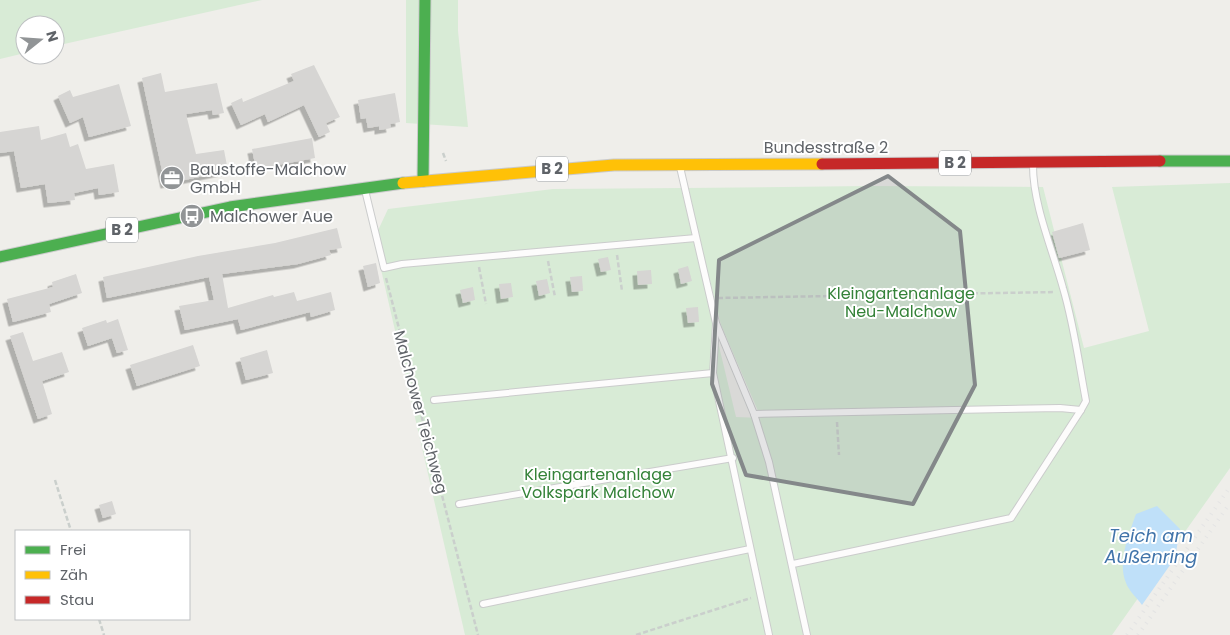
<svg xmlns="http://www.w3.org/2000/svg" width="1230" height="635" viewBox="0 0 1230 635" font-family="Poppins,sans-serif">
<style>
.green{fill:#d8ebd6}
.water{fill:#bfe0f9}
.building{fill:#d6d5d3;filter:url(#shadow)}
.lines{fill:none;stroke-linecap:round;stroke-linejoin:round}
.lane-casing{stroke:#cbcccc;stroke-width:8}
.fast-casing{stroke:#cacacb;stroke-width:13}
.slow-casing{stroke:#cacacb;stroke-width:13}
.jam-casing{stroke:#cacacb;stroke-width:13}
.path{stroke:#cacfcc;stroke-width:2.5;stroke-dasharray:5 2.5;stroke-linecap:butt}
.lane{stroke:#fdfcfc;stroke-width:6}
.fast{stroke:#4caf50;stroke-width:11}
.slow{stroke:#ffc107;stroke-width:11}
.jam{stroke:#c62828;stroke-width:11}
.rail{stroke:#e4e4e4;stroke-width:4;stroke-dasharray:1 6;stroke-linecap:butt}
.marked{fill:#84888a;fill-opacity:0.2;stroke:#84888a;stroke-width:4;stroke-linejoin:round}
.labels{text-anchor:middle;stroke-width:4;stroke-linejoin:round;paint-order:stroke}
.shield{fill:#fff;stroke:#8f9295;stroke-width:1}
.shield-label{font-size:15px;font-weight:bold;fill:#5f6368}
.street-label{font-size:16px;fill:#5f6368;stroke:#fff}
.poi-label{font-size:16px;fill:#5f6368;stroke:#fff;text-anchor:start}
.park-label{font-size:16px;fill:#348238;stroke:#fff}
.water-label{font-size:18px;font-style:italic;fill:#4174aa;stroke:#fff}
</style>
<defs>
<filter id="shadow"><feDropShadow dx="-4.5" dy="4.5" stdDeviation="0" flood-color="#0004"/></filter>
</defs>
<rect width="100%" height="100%" fill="#efeeea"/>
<g class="green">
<path d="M0,0H262L55,46V25H25V53L0,59Z"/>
<path d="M406,0H458V31L468,127L406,123Z"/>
<path d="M1230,183V468L1112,635H465L374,239L388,209L553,189L681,188L736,417L761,418L721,325L687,188L868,186L1043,187L1084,348L1149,331L1112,187Z"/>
</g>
<path class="water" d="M1157,506L1180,529L1175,558L1142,605C1137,598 1129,591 1126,583C1117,562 1129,534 1136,514Z"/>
<g class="building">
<path d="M314,65L340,117L326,123L330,132L319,137L304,105L268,122L265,114L241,125L231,103L242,98L243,102L294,81L291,74Z"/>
<path d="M161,73L165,92L217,83L224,113L213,115L212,110L186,114L196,154L224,150L228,171L165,184L142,78Z"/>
<path d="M119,84L131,126L89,137L83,117L70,123L58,96L70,90L73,97Z"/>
<path d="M395,93L400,122L390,124L391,128L379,130V126L368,128L366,118L361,119L358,100Z"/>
<path d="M39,126L41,140L66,133L70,147L78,144L86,169L114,164L119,192L99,195L98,188L74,193L75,200L48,203L45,184L21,188L14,151L0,153V132Z"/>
<path d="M312,138L315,158L256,169L252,149Z"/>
<path d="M1083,223L1090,250L1059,258L1052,232Z"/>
<path d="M337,228L342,248L329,250L331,255L298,264L222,274L228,308L273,295L274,297L294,292L297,301L331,292L335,310L311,317L310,312L241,330L238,319L185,330L179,306L214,300L209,277L107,298L103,277L198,256L275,243Z"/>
<path d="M608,257L611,270L601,272L598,259Z"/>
<path d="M376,263L380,283L368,287L363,266Z"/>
<path d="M688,266L692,281L681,284L678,269Z"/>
<path d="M651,270L652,284L638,285L637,271Z"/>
<path d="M76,274L82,293L49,304L51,312L13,322L7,299L53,287L52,282Z"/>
<path d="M582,276L583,291L572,292L570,277Z"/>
<path d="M547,279L550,293L539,296L536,281Z"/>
<path d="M511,283L513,297L501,299L499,284Z"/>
<path d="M473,287L475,300L463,303L460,290Z"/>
<path d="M698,307L699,322L688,323L686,308Z"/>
<path d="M118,319L128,350L117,353L112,338L88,346L82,328L106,320L107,323Z"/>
<path d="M23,332L33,361L62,352L69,372L42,381L52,414L38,419L10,336Z"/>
<path d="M193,345L200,366L137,386L130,365Z"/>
<path d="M267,350L273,373L246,380L240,358Z"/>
<path d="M112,501L116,514L103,518L99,505Z"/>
</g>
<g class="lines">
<g class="lane-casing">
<g id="lane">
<path d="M680,167L716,323L754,414L769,462L807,635"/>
<path d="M365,190L384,268L402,264L696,238"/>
<path d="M716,325L713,373L769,635"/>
<path d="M434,400L713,373"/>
<path d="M754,414L1060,408L1081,410"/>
<path d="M459,504L733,458"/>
<path d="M793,564L1011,518L1081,410L1086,401C1079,364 1074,325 1063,288C1053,251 1033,205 1033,166"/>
<path d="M483,604L750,549"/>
</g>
</g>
<g class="fast-casing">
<g id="fast">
<path d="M1160,161H1230"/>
<path d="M423,181L425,0"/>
<path d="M0,257L230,207L403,183"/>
</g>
</g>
<g class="slow-casing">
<path id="slow" d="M403,183L614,165L822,164"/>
</g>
<g class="jam-casing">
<path id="jam" d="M822,164L1160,161"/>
</g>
<g class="path">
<path d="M443,153L446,161"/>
<path d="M617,255L622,291"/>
<path d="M548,261L555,297"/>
<path d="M479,267L486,304"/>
<path d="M386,278L478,635"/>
<path d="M718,298L1055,292"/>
<path d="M837,422L839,455"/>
<path d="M55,480L71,531"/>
<path d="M99,619L104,635"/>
<path d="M636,635L751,598"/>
</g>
<use href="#lane" class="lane"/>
<use href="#fast" class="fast"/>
<use href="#slow" class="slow"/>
<use href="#jam" class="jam"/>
<g class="rail">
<path d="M1127,635L1230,487"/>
<path d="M1138,635L1230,503"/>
</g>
</g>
<path class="marked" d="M888,176L960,231L975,385L913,504L746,475L712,384L719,260Z"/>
<defs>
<g id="office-disc" transform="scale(1.25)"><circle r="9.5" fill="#919496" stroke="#fff"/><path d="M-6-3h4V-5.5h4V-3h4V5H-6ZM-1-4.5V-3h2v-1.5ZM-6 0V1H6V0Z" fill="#fff"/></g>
<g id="bus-disc" transform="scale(1.25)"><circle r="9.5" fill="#919496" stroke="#fff"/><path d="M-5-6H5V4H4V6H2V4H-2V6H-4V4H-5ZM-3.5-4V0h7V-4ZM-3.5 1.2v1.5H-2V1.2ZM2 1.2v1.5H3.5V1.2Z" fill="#fff"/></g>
</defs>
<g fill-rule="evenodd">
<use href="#office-disc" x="172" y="178"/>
<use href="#bus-disc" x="192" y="216"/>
</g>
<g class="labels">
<g class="shield">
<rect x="939" y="150.5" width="32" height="25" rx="4"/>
<rect x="536" y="156.5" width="32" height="25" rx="4"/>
<rect x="106" y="217.5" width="32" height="25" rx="4"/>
</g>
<g class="shield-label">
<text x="955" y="168">B 2</text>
<text x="552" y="174">B 2</text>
<text x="122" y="235">B 2</text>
</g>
<g class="street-label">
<text x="826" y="153">Bundesstraße 2</text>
<text transform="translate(421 412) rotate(75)" y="6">Malchower Teichweg</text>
</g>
<g class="poi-label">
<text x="190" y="175">Baustoffe-Malchow<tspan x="190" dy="18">GmbH</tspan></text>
<text x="210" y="222">Malchower Aue</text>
</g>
<g class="park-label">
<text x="901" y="299">Kleingartenanlage<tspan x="901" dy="18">Neu-Malchow</tspan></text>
<text x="598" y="480">Kleingartenanlage<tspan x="598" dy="18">Volkspark Malchow</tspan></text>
</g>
<g class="water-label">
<text x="1151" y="542">Teich am<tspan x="1151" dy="21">Außenring</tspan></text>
</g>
</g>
<rect x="15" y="530" width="175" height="90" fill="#ffffff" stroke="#bfc1c3"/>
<rect x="25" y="546" width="25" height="8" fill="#4caf50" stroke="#bfc1c3"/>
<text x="60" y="555" font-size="15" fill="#5f6368">Frei</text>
<rect x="25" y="571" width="25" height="8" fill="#ffc107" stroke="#bfc1c3"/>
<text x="60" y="580" font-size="15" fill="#5f6368">Zäh</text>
<rect x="25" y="596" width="25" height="8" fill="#c62828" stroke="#bfc1c3"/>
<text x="60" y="605" font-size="15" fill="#5f6368">Stau</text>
<g transform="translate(40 40) rotate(73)"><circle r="24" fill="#ffffff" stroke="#bfc1c3"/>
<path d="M0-4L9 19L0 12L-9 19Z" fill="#919496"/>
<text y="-8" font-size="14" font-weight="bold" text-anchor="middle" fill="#5f6368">N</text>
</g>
</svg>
